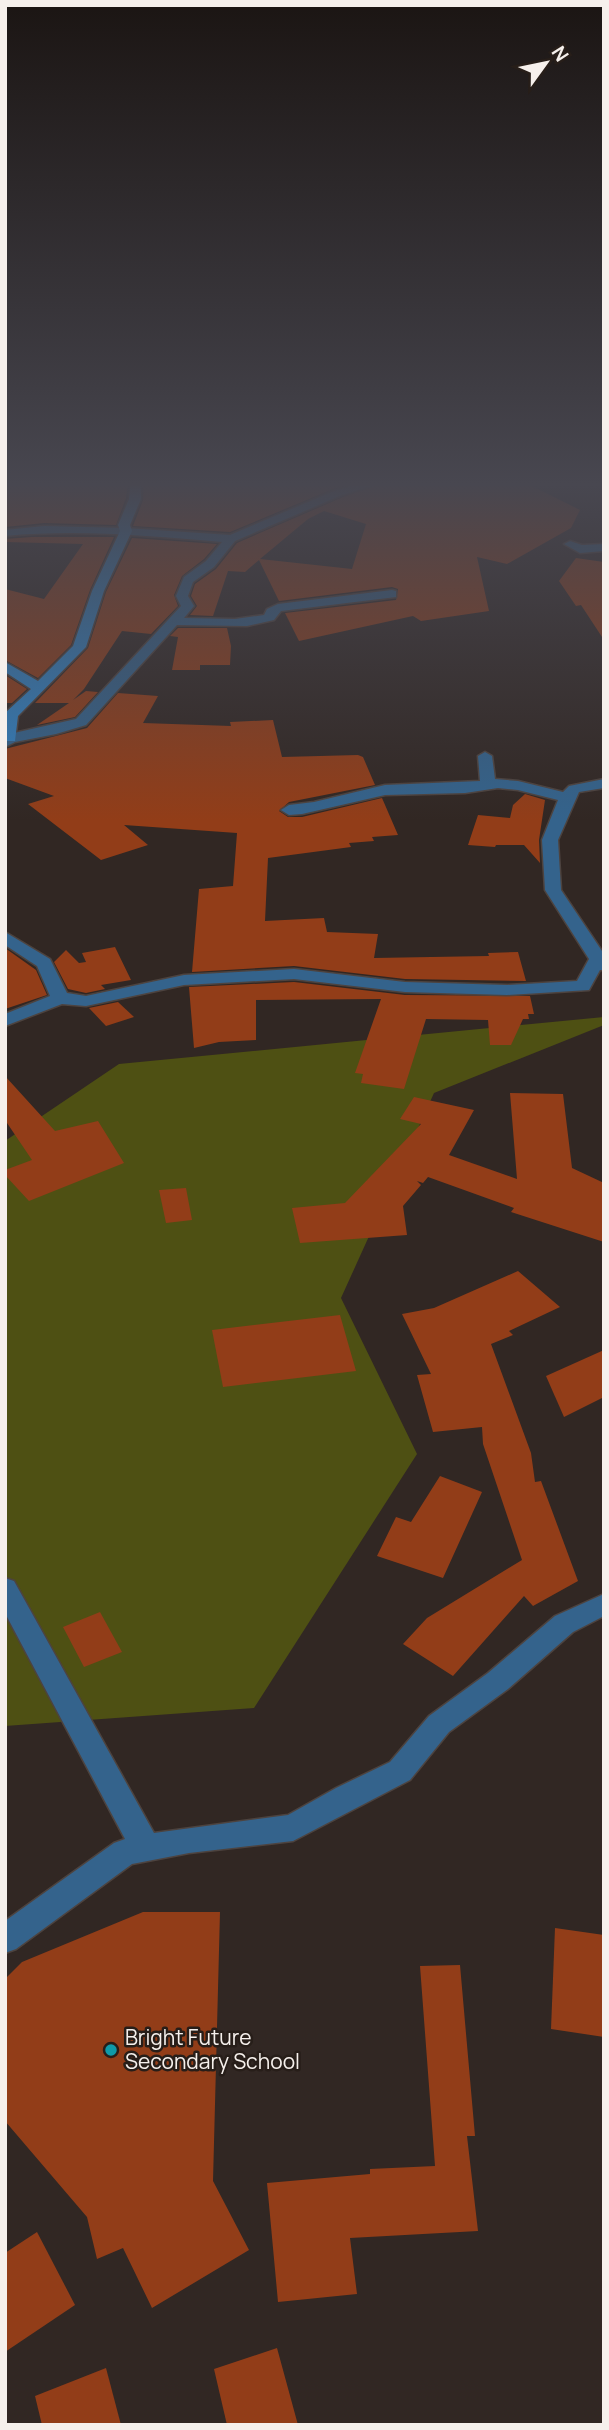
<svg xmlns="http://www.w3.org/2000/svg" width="609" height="2430" viewBox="0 0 609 2430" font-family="Manrope,sans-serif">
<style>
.green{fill:#4e5013}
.building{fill:#923d18;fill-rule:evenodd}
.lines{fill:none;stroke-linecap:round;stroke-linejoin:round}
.street-casing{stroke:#4d433f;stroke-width:3}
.secondary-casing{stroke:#4d433f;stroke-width:3}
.street{fill:#34638c;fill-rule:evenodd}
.secondary{fill:#3282c3;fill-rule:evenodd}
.culture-dot{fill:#0f9aa8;stroke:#271e19;stroke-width:2.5}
.labels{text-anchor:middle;stroke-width:5;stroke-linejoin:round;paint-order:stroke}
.near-poi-label{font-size:21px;fill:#f6f0ec;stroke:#271e19;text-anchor:start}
</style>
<rect width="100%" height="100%" fill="#312723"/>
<path class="green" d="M604,1017V1025L434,1093L341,1298L417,1454L254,1708L5,1726V1141L119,1064Z"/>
<g class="building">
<path d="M5,481H128L126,498L116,525L44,523L5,527Z"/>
<path d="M144,481H359L333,489L230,532L133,526L143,500Z"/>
<path d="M389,481H522L580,510L571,528L507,564L477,557L489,611L421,621L413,616L299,641L285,613L396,600L398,589L392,587L279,601L259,560L245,572L228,571L213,616L190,615L197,606L191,596L195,584L216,569L237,543L343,497ZM324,511L366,524L352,569L260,559L308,519Z"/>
<path d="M32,537H114L90,590L71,645L38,678L5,660V589L44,599L83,544L5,542V539Z"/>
<path d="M132,538L217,544L204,559L182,576L174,595L178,606L151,634L122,631L84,689L73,700L86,691L98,692L75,717L37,725L69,703H35L88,648L106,592Z"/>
<path d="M576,558L604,562V640L581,605L576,606L559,581Z"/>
<path d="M178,628H227L231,646L230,665H200V670H172L178,637L170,636Z"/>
<path d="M5,675L27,689L12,703H5Z"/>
<path d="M118,693L158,696L143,723L231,726L230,722L273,720L282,757L358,755L363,757L375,785L289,802L279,811L288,817H302L382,798L398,835L372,837L374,841L349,843L351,847L268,858L265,921L324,918L327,932L378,934L374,958L489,956L488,953L518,952L526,981L405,979L294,966L192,972L199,889L233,886L237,833L124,825L148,845L101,860L28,804L54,796L5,778V749L87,728Z"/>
<path d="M525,794L545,800L539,840L540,863L524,845H496L495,847L468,845L478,815L510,818L513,805Z"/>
<path d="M115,947L131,980L101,985L105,989L86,993L68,989L54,962L66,950L79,963L86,962L82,953Z"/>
<path d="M5,948L36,970L47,995L5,1009Z"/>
<path d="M294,982L405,995L530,996L534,1014H528L529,1019H523L511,1045H490L488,1020L426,1019L404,1089L361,1083L363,1074L355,1073L381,999L256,1000V1040L219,1042L194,1048L189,987Z"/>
<path d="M118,1002L134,1017L106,1026L89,1008Z"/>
<path d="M5,1076L55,1131L98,1121L124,1163L29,1201L5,1175V1170L32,1160L5,1120Z"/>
<path d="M510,1093L563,1094L572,1168L604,1183V1242L511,1212L514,1208L428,1177L423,1183L417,1181L421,1185L403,1206L407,1235L300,1243L292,1208L345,1203L421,1124L400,1119L414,1097L474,1110L449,1155L517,1179Z"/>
<path d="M186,1188L192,1220L166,1223L159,1190Z"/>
<path d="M518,1271L560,1307L509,1331L513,1335L491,1344L531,1453L535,1482L541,1481L578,1581L533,1606L524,1596L453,1676L403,1644L427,1618L522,1560L483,1444L482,1427L433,1432L417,1375L431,1374L402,1314L434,1308Z"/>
<path d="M340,1315L356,1371L223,1387L212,1330Z"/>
<path d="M604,1350V1397L564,1417L546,1376Z"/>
<path d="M440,1476L482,1492L443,1578L377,1556L396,1517L411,1522Z"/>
<path d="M100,1612L122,1652L84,1667L63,1627Z"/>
<path d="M143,1912H220L213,2181L249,2250L152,2308L123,2248L97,2259L87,2217L5,2121V1979L22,1962Z"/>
<path d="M555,1928L604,1935V2037L551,2029Z"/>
<path d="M460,1965L475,2136H467L478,2231L350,2238L357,2294L278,2302L267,2183L370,2174V2169L435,2166L420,1966Z"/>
<path d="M37,2232L75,2305L5,2352V2253Z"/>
<path d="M277,2348L298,2425H227L214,2369Z"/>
<path d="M106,2368L121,2425H42L35,2396Z"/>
</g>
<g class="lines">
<g class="street-casing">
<g id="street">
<path d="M369,481H387L342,495L235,541L214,567L193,582L188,596L194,606L184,618L235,619L264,615L267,609L278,604L392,590L396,591V597L281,611L274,620L247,626L177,625L86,725L56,734L15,742L5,747V735L76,719L181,606L176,596L184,577L206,561L222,542C150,536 78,529 5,536V530L44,526L126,528L230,535L334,491Z"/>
<path d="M570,541L582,545L604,544V551L580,553L564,544Z"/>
<path d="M485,752L492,756L495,779L518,781L563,792L569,786L604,779V788L579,792L558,840L561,890L604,954V970H600L589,990L507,995L405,992L294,979L184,985L86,1006L62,1004L5,1026V1014L50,996L37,966L5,945V932L50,959L67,993L86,996L184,975L294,969L405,982L507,985L577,981L589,959L545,890L542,840L558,800L518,790L498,788L465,793L385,795L302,814L289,815L281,810L289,805L314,802L385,785L480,781L478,756Z"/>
<path d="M5,1578L14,1581L154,1833L288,1815L336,1788L390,1762L429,1716L488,1673L555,1616L604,1594V1616L573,1632L508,1689L449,1732L410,1780L293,1841L189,1853L132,1864L16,1949L5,1953V1921L114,1843L125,1839L5,1613Z"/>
</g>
</g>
<g class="secondary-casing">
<path id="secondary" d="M131,481H141V499L130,525L132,531L104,591L86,647L18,716L15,741H5V713L31,689L5,672V662L38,681L73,646L92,591L120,531L118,525L129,499Z"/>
</g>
<use href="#street" class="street"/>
<use href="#secondary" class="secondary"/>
</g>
<linearGradient id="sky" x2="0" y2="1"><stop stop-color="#1b1513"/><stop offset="0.59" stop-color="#484750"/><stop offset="1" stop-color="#484750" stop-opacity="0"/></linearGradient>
<rect width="609" height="821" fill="url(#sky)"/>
<circle class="culture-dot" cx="111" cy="2050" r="7"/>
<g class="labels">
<g class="near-poi-label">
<text x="125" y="2045">Bright Future<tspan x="125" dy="24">Secondary School</tspan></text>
</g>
</g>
<rect width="609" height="2430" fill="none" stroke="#f6f0ec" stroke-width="14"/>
<g transform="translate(546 63) rotate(57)" stroke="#271e19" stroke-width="5" paint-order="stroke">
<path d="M0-5L12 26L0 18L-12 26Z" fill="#f6f0ec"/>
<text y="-10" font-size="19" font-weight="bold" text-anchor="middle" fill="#f6f0ec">N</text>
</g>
</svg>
